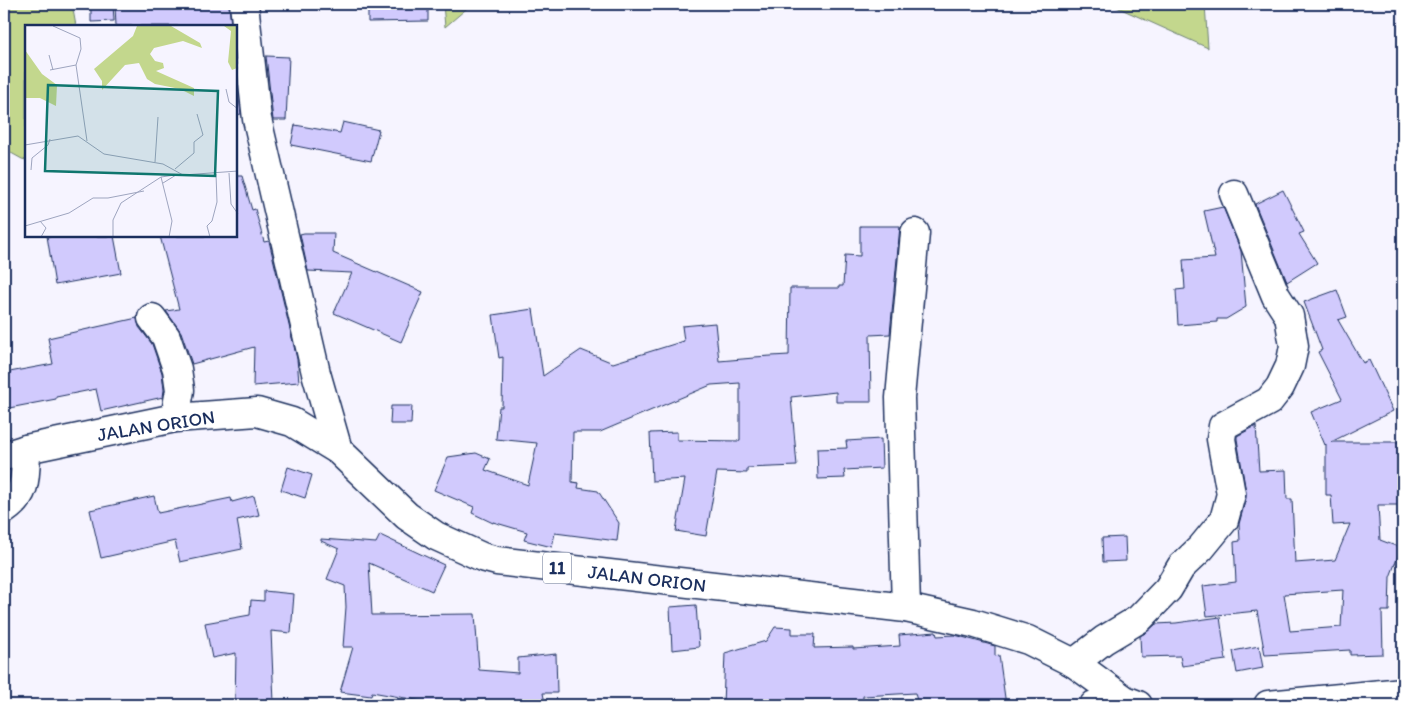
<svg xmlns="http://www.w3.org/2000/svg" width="1407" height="709" viewBox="0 0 1407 709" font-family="Itim,sans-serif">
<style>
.green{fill:#c3d78d;stroke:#6f8376}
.building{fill:#d1cafd;stroke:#1b2f5e;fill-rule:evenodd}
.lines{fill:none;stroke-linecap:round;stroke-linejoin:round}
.minor-casing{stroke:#1b2f5e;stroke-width:31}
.highway-casing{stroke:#1b2f5e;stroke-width:31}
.minor{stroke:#fff;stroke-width:28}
.highway{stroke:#fff;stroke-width:28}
.labels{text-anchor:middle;stroke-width:5;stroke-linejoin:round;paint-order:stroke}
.shield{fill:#fff;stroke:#5f6d8e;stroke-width:1}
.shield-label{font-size:18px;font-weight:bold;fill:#1b2f5e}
.street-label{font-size:19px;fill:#1b2f5e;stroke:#fff}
.inset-road{fill:none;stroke:#9ea5bf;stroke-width:1}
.view{fill:#0f766e;fill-opacity:0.15;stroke:#0f766e;stroke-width:2.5}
.inset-edge{fill:none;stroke:#1b2f5e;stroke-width:2.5}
</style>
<rect width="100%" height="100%" fill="#f6f4ff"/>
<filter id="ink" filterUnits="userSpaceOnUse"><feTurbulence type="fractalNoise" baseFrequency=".02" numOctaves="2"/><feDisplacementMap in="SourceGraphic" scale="10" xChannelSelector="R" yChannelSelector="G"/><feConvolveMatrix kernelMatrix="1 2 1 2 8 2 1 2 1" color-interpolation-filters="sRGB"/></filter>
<g filter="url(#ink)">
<g class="green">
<path d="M4,4H72L76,26H26V160L22,159L4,149Z"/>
<path d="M443,4H472L445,27Z"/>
<path d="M1110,4H1205L1208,48Z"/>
</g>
<g class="building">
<path d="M91,4H113L114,21L91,22Z"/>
<path d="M194,4H229L231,26H116L115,5H140V6Z"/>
<path d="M368,4H428V21L368,22Z"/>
<path d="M266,56L289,57L286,120H273Z"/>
<path d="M236,75L241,114L236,115Z"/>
<path d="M343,122L379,130L371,161L291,145L295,125L340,133Z"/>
<path d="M236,176H242L252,210L255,209L264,242L269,241L297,359L299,382L253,386L254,347L192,364L181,332L166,311L179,309L160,236H236Z"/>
<path d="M1283,190L1304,232L1299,234L1317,263L1287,282L1255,204Z"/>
<path d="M1223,207L1241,251L1246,307L1226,319H1217V322L1178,325L1176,290L1185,289L1183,260L1215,258L1204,211Z"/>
<path d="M860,226H900L890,334L870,335L871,402H836V392L791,397L797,466L747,468V473L717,472L706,536L676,531L685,479L652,481L650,433L677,432V440L740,441V383L711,385L600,432H573L572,482L579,483L578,488L598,491L619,523L617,541L555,533L552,547L524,540L527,532L493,522V523L472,513L474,507L434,490L448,457L476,453L490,459L485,470L528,485L537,443L496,439L499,407H502L503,357L499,358L493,315L533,309L543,376L581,350L613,363L684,341L682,326L715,323L719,361L754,358V357L789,355L790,288H839V286H843L845,255L860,256Z"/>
<path d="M304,233H334L333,253L423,292L401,342L334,313L352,273L308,271L300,234Z"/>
<path d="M47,236H114L121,273L55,285Z"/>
<path d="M1337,290L1347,317L1338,320L1363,363L1369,360L1393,411L1331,442H1403V505H1378L1380,540L1401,548L1390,577L1389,611H1382L1383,654L1350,655V650L1265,655L1257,611L1207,616L1203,586L1236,582L1234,542L1240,541L1239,524L1246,498V492L1237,439V436L1256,426L1259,471L1286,470L1287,499H1292L1295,563L1335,560L1350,524L1333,525L1331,495H1326V444L1325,445L1311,412L1342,399L1318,352L1322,350L1304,302ZM1343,590L1341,627L1290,631L1284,594Z"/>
<path d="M137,318L139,327L152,344L162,373L164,390L163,397L101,411L96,389L56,397V399L4,409V373L53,364L48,338Z"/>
<path d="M391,406H412L411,424H390Z"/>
<path d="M881,439L882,468L844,470L845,478L818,479L817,449L847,448L846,441Z"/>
<path d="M288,467L312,475L305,498L281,490Z"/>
<path d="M154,496L158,513L231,498L232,502L254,496L259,515L237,520L242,549L180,562L175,541L101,558L90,510Z"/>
<path d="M380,535L444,565L432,591L369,563L372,615L475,614L479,670L518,673V658L556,654L557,693H543L545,703L523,705L484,702L454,703V705H421L422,701L372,692L371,696L340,692L353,647H343L346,607L345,586L327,579L339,549L321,541V539L376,543Z"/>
<path d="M1125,537L1126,561L1103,562L1102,538Z"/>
<path d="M264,591L294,594L291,633L271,631L274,703L235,702L236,653L212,658L205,623L250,615L251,600L264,601Z"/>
<path d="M696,605L699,647L672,650L670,607Z"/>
<path d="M1220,617L1226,660L1182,666L1180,656L1141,657L1140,636L1147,632L1156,624L1176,623Z"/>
<path d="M775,627L792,628V634H815L814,648L853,647V649L900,646L899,635L936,632L937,636L955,635L995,646V656L999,655L1006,705H918L915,693L863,696V705H723L725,653L766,641Z"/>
<path d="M1259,646L1263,668L1237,673L1233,651Z"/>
</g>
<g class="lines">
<g class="minor-casing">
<g id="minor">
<path d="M244,4L257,119L316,373L338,450"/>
<path d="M152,318L166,337L177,369L180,390L175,418"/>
<path d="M4,510C28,494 25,476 26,449"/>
<path d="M906,608L900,398L915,233"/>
<path d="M1074,663L1104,640L1139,619L1168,589L1181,567L1201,548L1224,520L1231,494L1221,439L1223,426L1269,401L1280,387L1290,366L1294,346L1289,316L1276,296L1234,194"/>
<path d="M1094,705L1125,700"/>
</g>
</g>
<g class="highway-casing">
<g id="highway">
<path d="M4,456L26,449L175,418L257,412L292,422L338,450L407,516L436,536L482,557L497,561L906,608L973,623L1028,640L1074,663L1125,700L1138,705"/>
<path d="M1268,705L1403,692"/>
</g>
</g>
<use href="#minor" class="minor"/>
<use href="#highway" class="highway"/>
</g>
</g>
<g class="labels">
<rect class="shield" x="543" y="552.5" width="28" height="31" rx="4"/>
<g class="shield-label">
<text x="557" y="574">11</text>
</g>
<g class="street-label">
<text transform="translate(156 425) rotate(-9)" y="7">JALAN ORION</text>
<text transform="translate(647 578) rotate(7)" y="7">JALAN ORION</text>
</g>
</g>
<g transform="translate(25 25)">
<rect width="212" height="212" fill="#f6f4ff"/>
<path d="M112,1H146L175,18L177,23L158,16L129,23L125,29L130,36L138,38L139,43L131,46L169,63V71L155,64L130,59L122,54L114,38L100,40L77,65V56L69,44L108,11ZM199,1H212V43L207,45L203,37L206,6ZM0,25L17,49L32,60L31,81L15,73H0Z" fill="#c3d78d"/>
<path class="inset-road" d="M28,1L55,13L56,24L51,40L62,116M24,30L28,45M25,45L51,40M201,64L204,77L213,84M0,120L53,111L79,129L138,139L158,150L213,146M130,137L133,92M150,144L169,128V117L178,110L172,89M6,145L7,133L23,120L25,114M204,148L206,179L213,189M136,152L147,196L144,212M138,158L151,150M15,196L21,203L16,212M0,201L44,188L68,173H83L119,166M88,212V195L96,178L136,152L150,150M185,212L182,201L187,196L192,177L191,149"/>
<path class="view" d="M23,60L193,66L190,151L20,146Z"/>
<rect width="212" height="212" class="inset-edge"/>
</g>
<rect width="1407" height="709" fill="none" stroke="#fff" stroke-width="20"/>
<rect x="10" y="10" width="1387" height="689" fill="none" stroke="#1b2f5e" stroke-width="2" filter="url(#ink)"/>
</svg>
